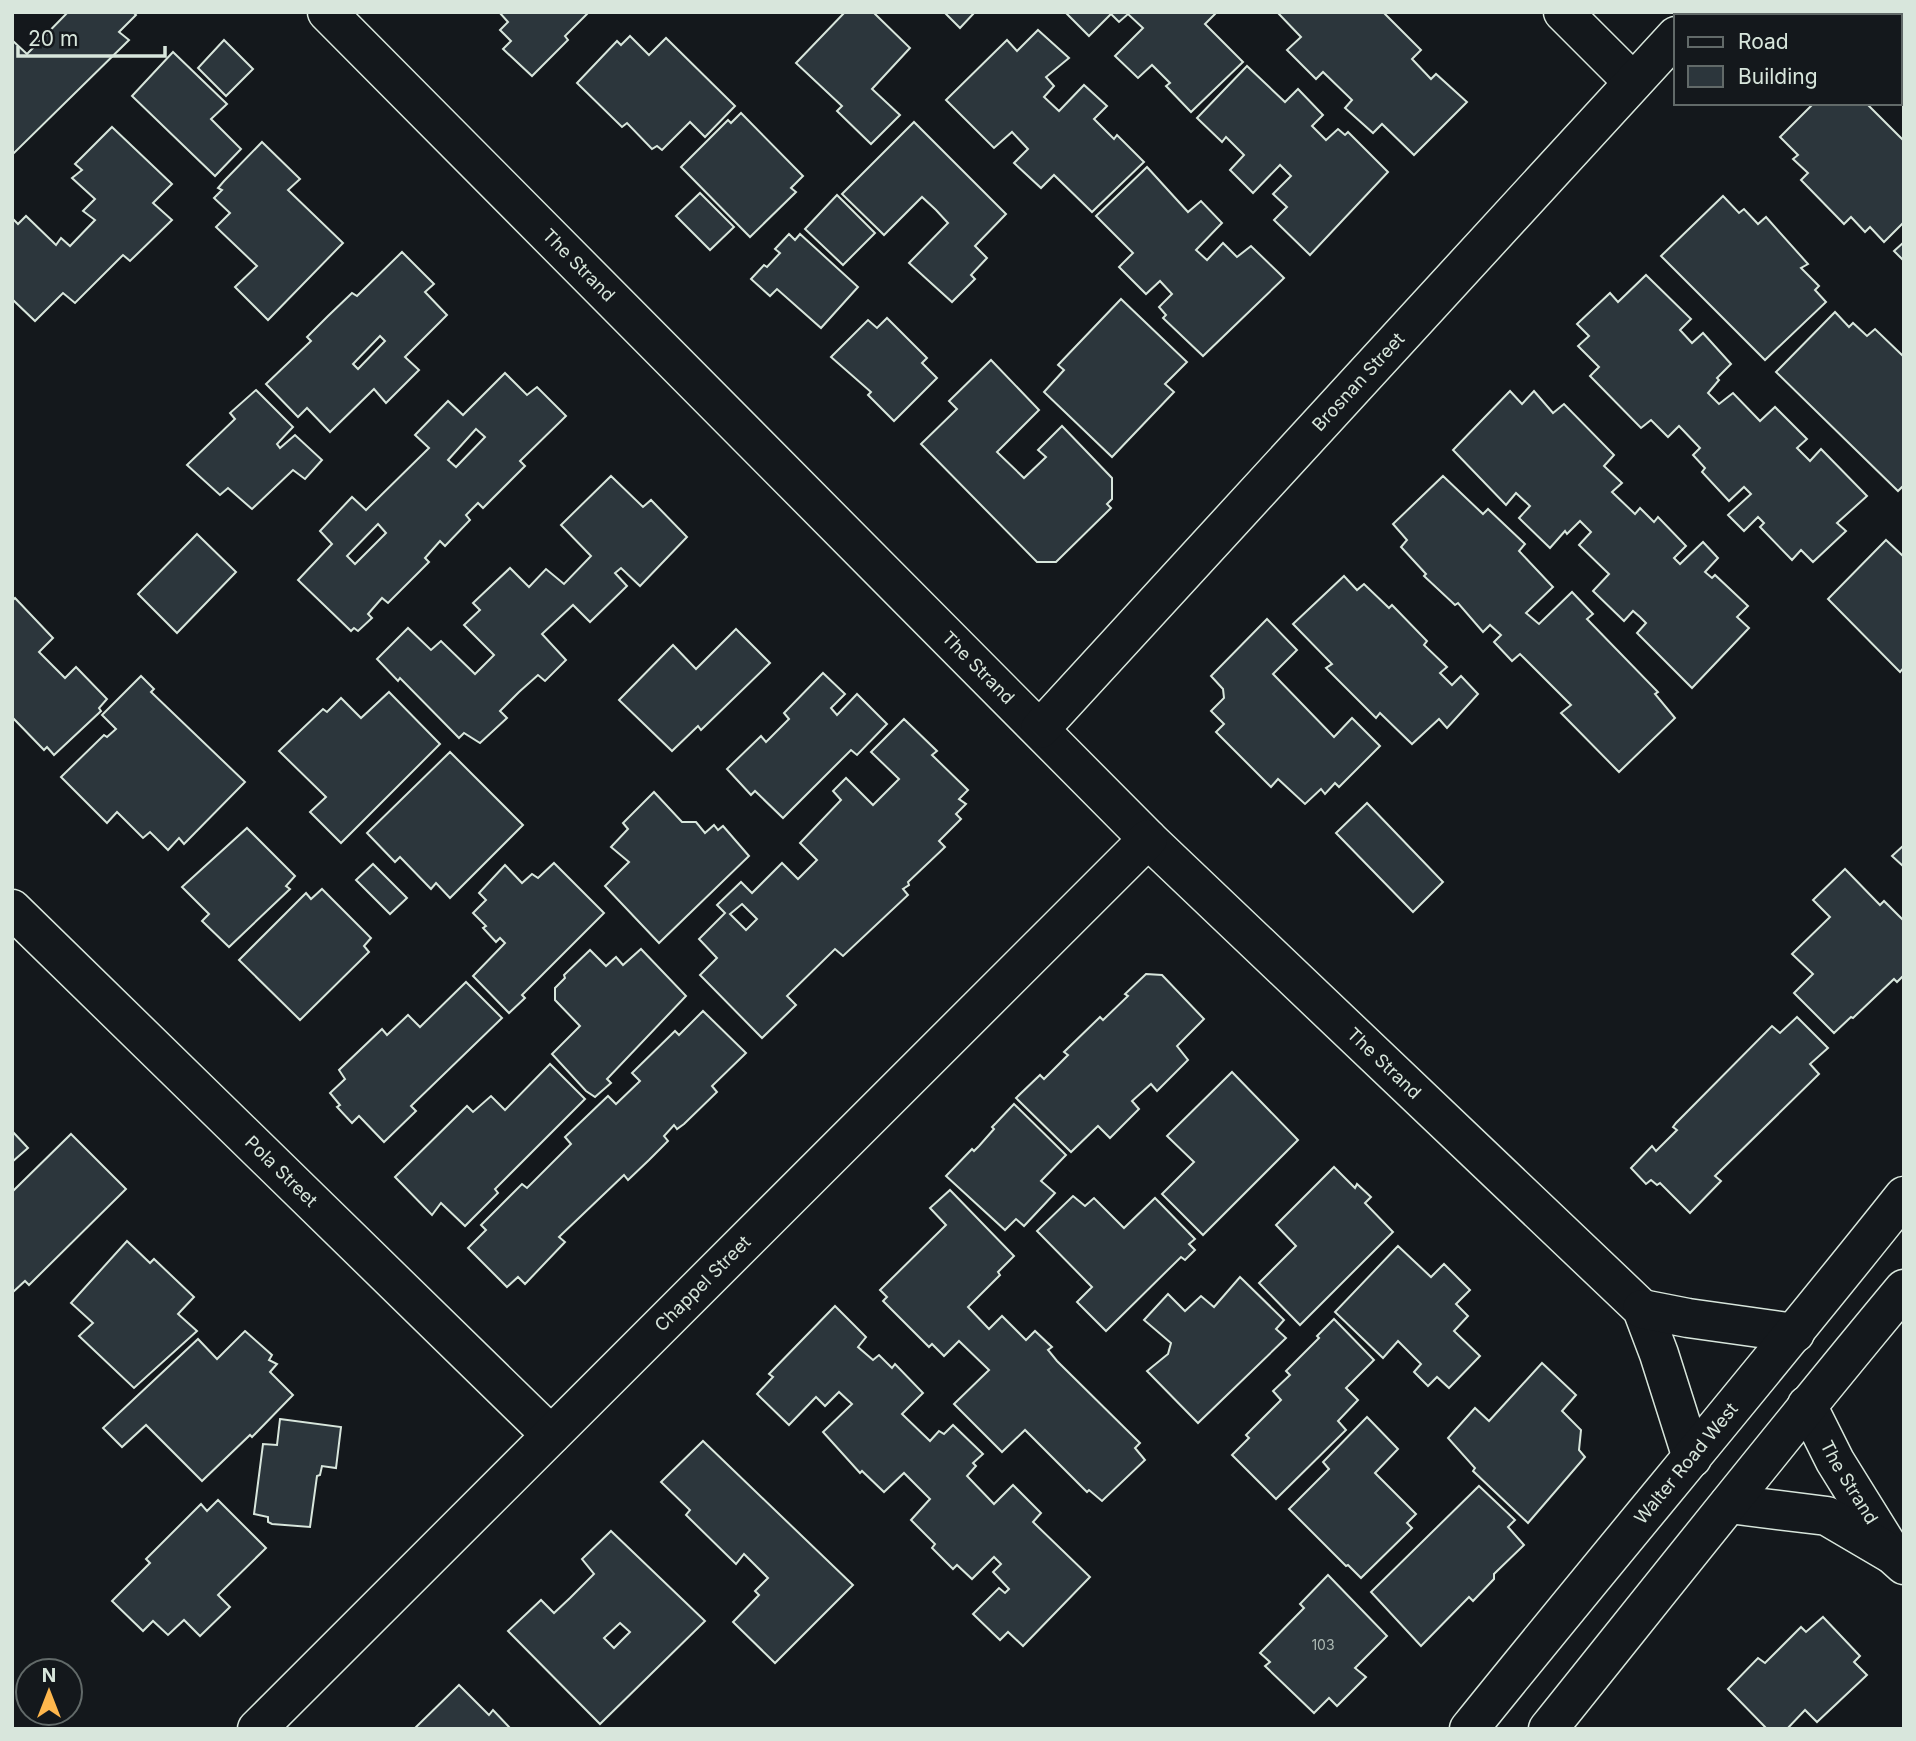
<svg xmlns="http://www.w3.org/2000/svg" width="1916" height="1741" viewBox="0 0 1916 1741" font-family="Inter,sans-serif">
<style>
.building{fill:#2c363c;stroke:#d8e6dc;stroke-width:2;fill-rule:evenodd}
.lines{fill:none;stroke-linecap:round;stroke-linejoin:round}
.minor-casing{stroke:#d8e6dc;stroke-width:41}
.major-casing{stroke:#d8e6dc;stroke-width:41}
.minor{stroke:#14181c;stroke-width:38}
.major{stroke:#14181c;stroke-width:38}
.labels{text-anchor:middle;stroke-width:5;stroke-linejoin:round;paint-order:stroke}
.number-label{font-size:14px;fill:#adbab4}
.street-label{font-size:18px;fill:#d8e6dc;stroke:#14181c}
</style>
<rect width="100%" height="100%" fill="#14181c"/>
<g class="building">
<path d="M68,12H133L136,15L119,32L129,40L13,154L12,40L27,54Z"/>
<path d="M499,12H589L565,36L568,40L532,76L503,49L511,41L500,30L508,22Z"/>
<path d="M845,12H873L910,48L872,89L900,115L871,144L837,111L842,106L796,63Z"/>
<path d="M944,12H975L960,28Z"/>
<path d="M1065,12H1217L1205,24L1243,62L1191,112L1166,86L1170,83L1152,65L1138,78L1115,56L1143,28L1128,14L1119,22L1111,14L1089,36Z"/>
<path d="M1277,12H1383L1421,50L1412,59L1431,79L1436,74L1467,102L1414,155L1382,124L1373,133L1345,108L1352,100L1323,72L1316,79L1287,50L1301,37Z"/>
<path d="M1904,15V98L1900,95V18Z"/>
<path d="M1038,30L1069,58L1046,77L1054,86L1044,97L1059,111L1084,85L1107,106L1094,119L1114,139L1117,135L1144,162L1092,212L1054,175L1041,188L1014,163L1028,149L1012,132L994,148L946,100L1007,40L1017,51Z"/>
<path d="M630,36L649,55L666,38L735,106L705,137L690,122L662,150L657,146L652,149L627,123L622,127L577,83L617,41L621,45Z"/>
<path d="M224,40L253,69L226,96L198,68Z"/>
<path d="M173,52L227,104L211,119L241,149L215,176L132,96Z"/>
<path d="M1247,66L1285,102L1298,89L1323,115L1312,126L1326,140L1338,129L1345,135L1348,132L1388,172L1310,255L1274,220L1287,207L1273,194L1291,176L1280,165L1253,193L1230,170L1244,155L1226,137L1222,142L1197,118Z"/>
<path d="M1808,103H1866L1904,141V222L1884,242L1870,227L1865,232L1851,217L1844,224L1801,180L1808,173L1793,159L1798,155L1780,137L1811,106Z"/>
<path d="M741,113L803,176L791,188L796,192L750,237L681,167L728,120L731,123Z"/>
<path d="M914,122L1006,214L975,246L987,258L971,275L975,279L952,302L909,263L948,223L936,210L922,197L884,235L842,194Z"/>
<path d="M112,127L172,184L153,203L172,220L130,261L123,255L75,303L63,293L35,321L12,299V218L18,224L26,216L56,245L61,238L70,246L95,220L83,211L95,199L72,178L82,170L75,164Z"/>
<path d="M262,142L300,179L288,190L343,243L268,320L235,287L257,266L216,227L230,213L214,198L222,190L218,188L224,181Z"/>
<path d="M1147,167L1188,212L1201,201L1222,223L1196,250L1207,260L1223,243L1237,257L1251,246L1284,278L1203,356L1163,318L1166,315L1159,307L1172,294L1160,281L1146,294L1119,267L1133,253L1096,216Z"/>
<path d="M700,193L734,227L710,250L676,216Z"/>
<path d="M837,195L875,233L843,265L805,229Z"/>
<path d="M1723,196L1739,213L1744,209L1758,224L1766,217L1808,264L1801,268L1819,286L1815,290L1826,302L1765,360L1661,256Z"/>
<path d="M789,234L795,240L800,234L858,287L821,328L777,289L770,296L751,279L764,265L767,267L780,253L775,249Z"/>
<path d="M1904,242V261L1894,251Z"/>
<path d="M402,252L434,284L425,292L447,315L405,357L419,370L386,403L374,389L330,432L307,408L298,417L266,384L311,341L307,337L328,316L352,293L357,296ZM380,336L385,341L358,369L353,364Z"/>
<path d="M1646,275L1691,319L1680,330L1692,343L1703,333L1731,364L1717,378L1719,380L1708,393L1719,404L1733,393L1760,421L1775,407L1807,439L1797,448L1810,461L1821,449L1867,496L1837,523L1846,531L1813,562L1801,550L1792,560L1760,527L1764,523L1758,517L1744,531L1728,515L1751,494L1744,487L1729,501L1702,472L1705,468L1693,455L1700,448L1679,426L1668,437L1651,420L1641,428L1590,376L1599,367L1578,346L1589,336L1577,324L1610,293L1618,302Z"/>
<path d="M1121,299L1187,362L1165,384L1174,392L1112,457L1044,392L1064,370L1058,365Z"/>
<path d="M1835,312L1849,327L1853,323L1867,336L1875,329L1904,357V485L1898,491L1776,372Z"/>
<path d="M887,318L927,358L922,363L937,378L894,421L868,395L871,392L831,357L868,320L877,328Z"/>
<path d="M991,360L1039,410L997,452L1024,478L1046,457L1038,450L1062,426L1112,478V499L1107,504L1111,508L1056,562H1037L921,444L957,409L949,401Z"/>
<path d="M505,373L527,395L537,387L566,416L520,461L525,466L483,508L478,503L466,515L470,520L445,546L440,541L425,558L429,562L388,603L382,598L368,614L372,618L358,631L354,628L351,631L298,580L332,544L320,531L352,497L366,510L429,448L415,435L448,401L463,415ZM476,429L485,437L456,467L448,460ZM378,524L386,533L355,564L347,556Z"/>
<path d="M256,390L293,427L277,444L280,448L295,435L322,460L305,479L293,470L252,509L228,488L220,495L187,465L235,419L230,413Z"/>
<path d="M1510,391L1522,404L1534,391L1553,413L1564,404L1614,455L1604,466L1622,483L1612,492L1635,514L1640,508L1654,522L1658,517L1686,546L1674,558L1680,564L1703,542L1718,558L1705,572L1712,578L1715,575L1748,606L1737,617L1749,628L1692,688L1637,633L1646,623L1640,617L1633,611L1624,621L1593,591L1609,574L1579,545L1591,532L1580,521L1567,534L1565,531L1550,548L1519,518L1530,506L1516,493L1506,505L1453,450Z"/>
<path d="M611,476L643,507L651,500L687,537L640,586L621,568L615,573L627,586L590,622L573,605L542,634L566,660L545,681L538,675L519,692L500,711L507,718L480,743L464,733L459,738L400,678L398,681L377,659L408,628L431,650L441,641L475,674L494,655L464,625L480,610L473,603L510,568L529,587L546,569L564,584L591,556L561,525Z"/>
<path d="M1443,476L1483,514L1488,509L1525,544L1519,551L1553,587L1526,613L1539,624L1572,592L1593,614L1587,619L1658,692L1655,694L1675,718L1619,772L1561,713L1571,705L1520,654L1512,661L1494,642L1501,635L1490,625L1483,632L1458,603L1455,605L1424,576L1426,574L1401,547L1407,540L1393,524Z"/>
<path d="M197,534L236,572L177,633L138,594Z"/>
<path d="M1886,540L1904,557V667L1900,672L1828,599Z"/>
<path d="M1344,576L1357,590L1364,584L1389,608L1392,605L1427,641L1424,645L1447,667L1440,673L1452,685L1461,676L1478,694L1447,728L1439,719L1412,744L1380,713L1376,718L1326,668L1332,664L1293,624Z"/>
<path d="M15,598L53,638L39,652L65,678L76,667L107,699L99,708L101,711L54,755L47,747L44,750L12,717V601Z"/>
<path d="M1267,619L1297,650L1273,674L1334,737L1352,718L1380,746L1339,787L1335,783L1325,794L1321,789L1305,804L1278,779L1271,787L1216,732L1224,724L1211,711L1224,698L1223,689L1211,676Z"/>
<path d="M736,629L770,663L701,730L698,726L672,751L619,700L673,645L696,669Z"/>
<path d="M823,673L845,694L831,708L837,715L857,694L887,724L857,755L851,750L783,818L755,791L751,795L727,769L761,736L766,742L789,719L784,713Z"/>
<path d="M141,676L154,689L151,692L245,782L184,844L179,838L168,850L150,832L143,838L117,812L107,823L61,777L104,735L107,737L116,729L102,715Z"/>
<path d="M389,692L440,744L341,843L310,812L326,797L279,751L323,709L327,712L341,698L361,718Z"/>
<path d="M904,719L937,751L932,755L968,790L959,799L966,804L956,814L961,819L939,841L945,847L908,882L909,885L903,889L908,895L843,956L835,949L787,996L796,1005L762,1038L700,975L717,958L699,939L725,913L717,905L741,882L752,893L782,863L798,879L817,860L800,843L841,800L833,791L846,778L873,805L899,779L871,752ZM742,904L757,919L746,930L730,914Z"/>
<path d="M450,752L523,825L450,898L436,883L431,889L400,857L395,862L367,833Z"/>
<path d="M654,792L682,822H696L705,833L714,825L718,830L723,826L749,856L659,943L605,886L629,862L611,847L628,829L623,823Z"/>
<path d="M1367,803L1443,882L1413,912L1336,833Z"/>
<path d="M247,828L295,876L286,886L290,889L229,947L202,921L209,914L182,887Z"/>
<path d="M1904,845V867L1892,856Z"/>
<path d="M554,863L604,913L522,995L525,998L509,1013L473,976L505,943L500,938L496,942L483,928L486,926L473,913L486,900L479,893L505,865L522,883L532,874L538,878Z"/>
<path d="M373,864L407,898L390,914L356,880Z"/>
<path d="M1845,869L1880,905L1884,901L1904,921V975L1897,982L1894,979L1853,1018L1851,1017L1834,1033L1794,993L1813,974L1792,954L1830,917L1813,900Z"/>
<path d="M322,889L371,938L364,946L369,952L300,1020L239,960L306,893L311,899Z"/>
<path d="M641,949L686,996L607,1079L611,1083L595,1097L586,1091L552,1054L580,1026L555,1000V988L565,978L564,975L590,950L606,966L616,957L623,965Z"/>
<path d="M1146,974L1162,975L1204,1019L1177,1046L1188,1060L1157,1091L1151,1084L1132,1101L1139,1109L1110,1138L1098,1126L1071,1152L1016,1098L1040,1075L1044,1079L1068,1055L1064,1052L1100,1017L1103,1020L1128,996L1125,994Z"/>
<path d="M466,982L502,1018L411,1106L416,1111L384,1142L359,1116L352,1123L337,1107L340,1105L330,1093L345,1079L339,1070L382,1029L387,1035L408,1015L420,1027Z"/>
<path d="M703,1011L746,1053L712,1086L717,1092L684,1124L677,1129L674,1125L664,1136L668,1141L649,1160L628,1180L624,1175L559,1237L565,1242L525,1284L518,1277L507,1287L468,1248L486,1230L481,1225L522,1184L527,1188L571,1144L565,1137L608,1096L616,1104L640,1081L632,1073L675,1031L679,1035Z"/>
<path d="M1797,1017L1828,1048L1810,1064L1819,1074L1715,1176L1721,1181L1690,1213L1660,1183L1657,1185L1651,1180L1646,1184L1631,1168L1652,1146L1656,1151L1677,1130L1673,1127L1676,1123L1772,1026L1780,1033Z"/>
<path d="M550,1064L585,1099L495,1189L498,1193L465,1226L441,1203L432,1215L395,1177L467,1106L473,1112L491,1096L505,1110Z"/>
<path d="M1232,1072L1298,1140L1203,1235L1162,1194L1194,1162L1167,1136Z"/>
<path d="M1014,1104L1066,1155L1041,1181L1055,1193L1024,1226L1016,1219L1005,1230L946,1176L972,1149L974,1151L979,1146L994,1129L992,1127L996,1123Z"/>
<path d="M12,1131L28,1148L12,1162Z"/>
<path d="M71,1134L126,1189L29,1285L25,1281L12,1293V1192Z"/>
<path d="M1334,1167L1355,1188L1357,1184L1371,1197L1365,1203L1393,1232L1300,1325L1259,1283L1296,1246L1276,1225Z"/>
<path d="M950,1190L1014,1256L998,1272L1000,1275L968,1307L989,1329L1002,1316L1026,1340L1035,1331L1052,1347L1048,1350L1057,1361L1140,1443L1135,1448L1145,1460L1102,1501L1089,1490L1087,1492L1025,1430L1002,1452L954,1404L989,1370L959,1341L944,1356L932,1344L929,1347L883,1301L887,1297L880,1290L946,1225L930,1208Z"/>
<path d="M1073,1196L1085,1206L1094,1198L1124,1228L1155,1198L1195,1239L1189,1244L1195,1250L1185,1260L1181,1257L1106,1331L1077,1302L1092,1287L1037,1231Z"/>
<path d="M127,1241L150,1263L154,1259L194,1297L178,1314L197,1331L134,1388L79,1336L93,1323L71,1303Z"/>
<path d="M1398,1246L1431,1277L1444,1264L1470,1290L1456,1304L1468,1316L1454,1331L1480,1356L1449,1388L1437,1377L1428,1386L1414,1372L1421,1364L1398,1341L1383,1358L1335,1312Z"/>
<path d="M1240,1277L1284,1320L1276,1329L1286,1338L1198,1423L1147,1371L1168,1354L1171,1343L1144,1320L1168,1294L1185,1311L1201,1296L1214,1307Z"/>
<path d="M835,1306L866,1337L858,1347L873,1360L879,1355L892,1368L895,1364L923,1393L902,1414L930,1441L939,1431L944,1434L953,1425L983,1454L973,1463L976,1466L967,1476L994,1504L1013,1485L1041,1513L1033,1522L1090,1577L1023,1646L1008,1632L1000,1640L973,1614L999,1588L1005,1593L1009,1589L993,1572L1001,1564L994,1557L972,1579L957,1565L953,1569L932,1548L935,1544L911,1520L930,1499L904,1473L884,1492L862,1471L860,1473L823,1432L852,1404L839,1392L825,1406L816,1397L789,1425L757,1394L773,1377L769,1374Z"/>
<path d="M1334,1319L1374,1360L1346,1388L1358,1400L1338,1421L1346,1430L1276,1499L1232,1455L1249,1438L1246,1435L1281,1400L1273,1391L1290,1375L1286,1371L1319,1338L1317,1336Z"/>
<path d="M245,1331L272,1355L269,1360L277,1364L270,1372L293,1395L252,1437L250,1435L202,1481L146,1425L122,1447L103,1428L198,1339L217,1359Z"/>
<path d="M1542,1363L1576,1395L1562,1411L1581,1430L1579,1450L1585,1457L1528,1523L1473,1471L1475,1468L1448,1438L1475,1408L1489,1421Z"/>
<path d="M1367,1417L1398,1449L1375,1473L1416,1514L1407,1523L1412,1528L1361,1578L1348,1565L1346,1566L1289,1509L1329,1469L1323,1462Z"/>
<path d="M280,1419L341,1427L336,1468L322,1466L320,1475L317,1476L310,1527L272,1524L268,1522V1517L254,1514L263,1444L277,1445Z"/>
<path d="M703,1441L853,1585L775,1663L733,1622L759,1595L755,1591L768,1578L744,1554L736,1564L686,1515L690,1510L661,1482Z"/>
<path d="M1479,1486L1515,1520L1508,1527L1524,1545L1494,1574V1579L1473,1601L1469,1597L1421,1646L1371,1592Z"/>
<path d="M218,1500L266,1548L218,1595L230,1607L200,1636L184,1620L168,1635L153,1621L143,1631L112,1601L150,1563L146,1559L201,1504L207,1511Z"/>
<path d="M611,1531L705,1621L600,1724L508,1631L541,1600L554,1613L570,1598L594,1574L582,1559ZM620,1623L630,1632L614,1648L604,1638Z"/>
<path d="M1328,1575L1387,1636L1355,1668L1366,1677L1337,1706L1329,1698L1314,1713L1265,1666L1270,1662L1260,1653L1304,1608L1300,1604Z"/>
<path d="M1823,1617L1860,1656L1854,1662L1867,1675L1817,1722L1805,1710L1787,1729H1767L1728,1689L1758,1658L1765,1663L1801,1627L1806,1632Z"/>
<path d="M459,1685L489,1715L493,1710L511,1729L415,1728Z"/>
</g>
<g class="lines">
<g class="minor-casing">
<g id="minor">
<path id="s1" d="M327,12L1148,839L1642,1309L1659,1354L1692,1458"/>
<path d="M1563,12L1633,82"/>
<path d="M1695,16L1699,12"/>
<path id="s2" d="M1040,729L1676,36"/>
<path id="s3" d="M12,909L551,1435"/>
<path d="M1642,1309L1688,1318L1795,1333"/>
<path id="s4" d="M1807,1405L1835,1461L1894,1556L1904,1565"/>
<path d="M1729,1504L1827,1516L1890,1553"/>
<path id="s5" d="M257,1729L1148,839"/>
</g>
</g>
<g class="major-casing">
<g id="major">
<path id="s6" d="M1469,1729C1613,1550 1761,1376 1904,1196"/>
<path d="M1548,1729C1666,1582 1783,1434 1904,1289"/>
</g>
</g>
<use href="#minor" class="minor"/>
<use href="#major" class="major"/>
</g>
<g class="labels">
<g class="number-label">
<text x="1323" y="1650">103</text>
</g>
<g class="street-label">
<text dy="6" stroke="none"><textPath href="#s1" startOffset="357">The Strand</textPath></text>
<text dy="6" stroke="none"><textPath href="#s2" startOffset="471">Brosnan Street</textPath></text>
<text dy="6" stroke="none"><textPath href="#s1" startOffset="924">The Strand</textPath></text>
<text dy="6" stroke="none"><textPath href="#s1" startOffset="1491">The Strand</textPath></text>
<text dy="6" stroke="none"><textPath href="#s3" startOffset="376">Pola Street</textPath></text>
<text dy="6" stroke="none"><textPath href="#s5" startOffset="630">Chappel Street</textPath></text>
<text dy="6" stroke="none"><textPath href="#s6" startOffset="343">Walter Road West</textPath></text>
<text dy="6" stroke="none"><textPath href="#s4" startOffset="88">The Strand</textPath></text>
</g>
</g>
<rect width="1916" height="1741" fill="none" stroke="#d8e6dc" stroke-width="28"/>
<rect x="1674" y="14" width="228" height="91" fill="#14181c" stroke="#626a69" stroke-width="2"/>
<rect x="1688" y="37" width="35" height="10" fill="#14181c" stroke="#626a69" stroke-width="2"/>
<text x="1738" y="49" font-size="21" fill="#d8e6dc">Road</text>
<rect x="1688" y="66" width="35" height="21" fill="#2c363c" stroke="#626a69" stroke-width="2"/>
<text x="1738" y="84" font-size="21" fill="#d8e6dc">Building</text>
<g transform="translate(49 1692)"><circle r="33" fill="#14181c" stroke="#626a69" stroke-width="2"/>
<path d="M0-5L12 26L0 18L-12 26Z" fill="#ffb74d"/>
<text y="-10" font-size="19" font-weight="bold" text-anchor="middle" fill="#d8e6dc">N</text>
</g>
<path d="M18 46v10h147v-10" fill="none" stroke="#d8e6dc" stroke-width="3.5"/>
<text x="28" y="46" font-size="21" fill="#d8e6dc" stroke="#14181c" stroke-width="5" paint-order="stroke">20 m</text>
</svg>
